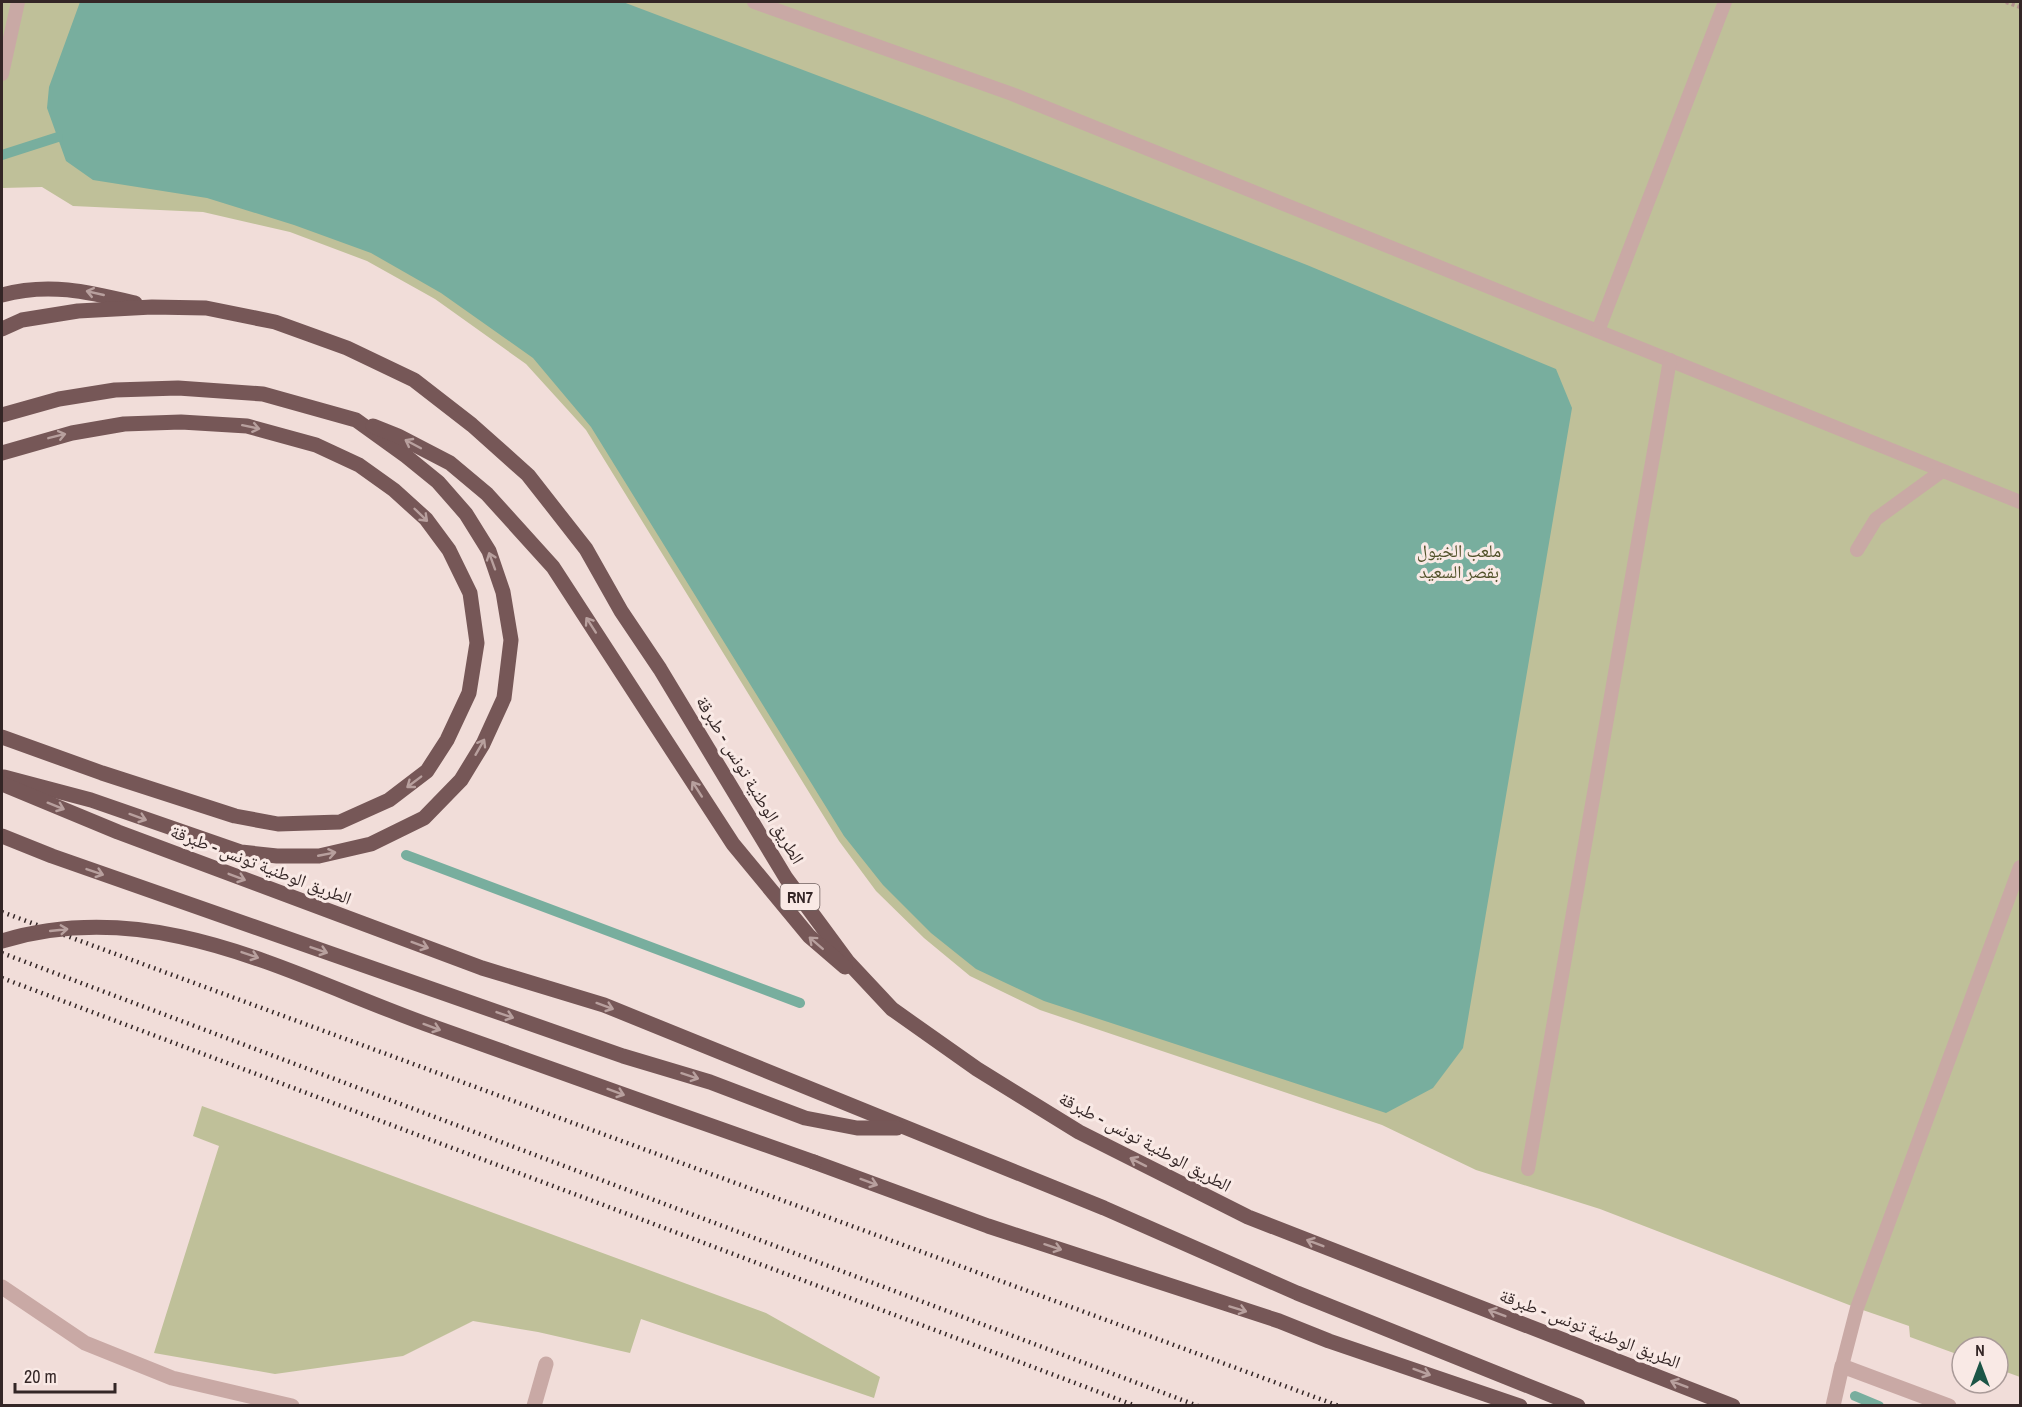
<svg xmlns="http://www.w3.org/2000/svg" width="2022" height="1407" viewBox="0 0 2022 1407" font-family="'Archivo Narrow','Noto Naskh Arabic',sans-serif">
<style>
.green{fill:#bfc099}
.water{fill:#78ae9e}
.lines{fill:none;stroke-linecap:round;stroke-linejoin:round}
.stream{stroke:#78ae9e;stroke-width:10}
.path{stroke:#b4938f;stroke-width:4;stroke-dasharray:3 3;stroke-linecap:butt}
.service{stroke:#c9a9a5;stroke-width:14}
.minor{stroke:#c9a9a5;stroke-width:15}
.primary{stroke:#765757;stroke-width:15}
.rail{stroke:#342626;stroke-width:4.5;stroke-dasharray:1.5 4.5;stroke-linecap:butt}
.primary-bridge{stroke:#765757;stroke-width:15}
.oneway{stroke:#b8a09e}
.labels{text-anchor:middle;stroke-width:6;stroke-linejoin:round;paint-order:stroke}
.shield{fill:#f9e9e5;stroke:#6f605f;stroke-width:1.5}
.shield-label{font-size:16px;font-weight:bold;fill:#342626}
.park-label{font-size:18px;fill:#51522a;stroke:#f9e9e5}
.street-label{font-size:18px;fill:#342626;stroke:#f9e9e5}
</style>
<rect width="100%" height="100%" fill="#f1ddd9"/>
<g class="green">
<path d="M2,2H2020V1377L1998,1369V1347H1962V1356L1910,1337L1909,1326L1857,1308L1600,1209L1476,1170L1382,1125L1040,1010L970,976L924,938L876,891L839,841L586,430L526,364L435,299L367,261L290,232L203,212L73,206L42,187L2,188Z"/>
<path d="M202,1106L766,1313L880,1377L874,1398L641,1319L630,1353L538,1332L473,1321L403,1356L275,1374L154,1353L219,1146L193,1136Z"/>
</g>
<path class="water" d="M80,2H623L917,113L1307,265L1556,369L1572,408L1463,1048L1433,1088L1386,1113L1044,1001L976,969L931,933L883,885L844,836L591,427L533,358L441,293L371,253L294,225L207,198L93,180L66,161L47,108L49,87Z"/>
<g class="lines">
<g class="stream">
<path d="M2,155L58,137"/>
<path d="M406,855L800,1003"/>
<path d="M1855,1396L1879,1406"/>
</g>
<path class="path" d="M2006,2L2020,7"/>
<g class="service">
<path d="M754,2L1012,94L2020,502"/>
<path d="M2,74L18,2"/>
<path d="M1598,331L1725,2"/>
<path d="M1857,550L1876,519L1942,471"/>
<path d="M1528,1169L1670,360"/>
<path d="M1842,1366L1857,1308L2020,867"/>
</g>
<g class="minor">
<path d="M2,1287L85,1343L172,1378L292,1406"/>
<path d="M534,1406L546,1364"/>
<path d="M1833,1406L1842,1366L1949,1406"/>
</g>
<g class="primary">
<path d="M2,295C49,282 89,292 135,303"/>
<path d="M2,329L22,320L78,311L152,307L206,308L275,322L347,348L414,380L472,425L528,475L586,549L621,611L660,669L786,878L848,962L892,1009L977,1069L1079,1132L1248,1217L1733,1406"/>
<path d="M2,415L59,399L115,390L178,388L263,394L356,420L406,456L438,482L466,514L489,551L503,592L511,640L504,698L483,744L461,780L424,818L371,844L319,856H277L241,852L91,800L4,777"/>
<path d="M373,426L398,436L450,463L487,494L553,567L733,844L809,936L845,967"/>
<path d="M2,453L72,433L124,424L181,422L247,426L316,445L359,465L394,490L426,519L449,550L470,593L477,643L469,693L447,740L427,771L389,800L340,822L278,824L235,816L102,773L2,737"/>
<path d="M2,784L118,832L482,968L604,1005L1104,1208L1297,1293L1578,1406"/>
<path d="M2,836L52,856L623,1056L710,1082L805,1118L857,1128H897"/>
<path d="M814,1162L988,1226L1279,1321L1329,1341L1520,1406"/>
</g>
<g class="rail">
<path d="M2,912L1339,1406"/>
<path d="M2,953L1198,1406"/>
<path d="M2,978L1136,1406"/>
</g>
<path class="primary-bridge" d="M2,941C158,894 295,978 437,1028C563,1073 688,1118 814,1162"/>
</g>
<defs><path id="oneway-shaft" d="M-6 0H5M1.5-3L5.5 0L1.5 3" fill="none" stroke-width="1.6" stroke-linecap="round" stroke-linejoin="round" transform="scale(1.5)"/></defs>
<g class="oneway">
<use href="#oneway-shaft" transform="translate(95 293) rotate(-167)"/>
<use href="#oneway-shaft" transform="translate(251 427) rotate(12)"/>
<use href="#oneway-shaft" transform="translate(57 436) rotate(-14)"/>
<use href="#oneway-shaft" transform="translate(413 444) rotate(-152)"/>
<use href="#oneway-shaft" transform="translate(421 515) rotate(44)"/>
<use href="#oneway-shaft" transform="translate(492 561) rotate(-110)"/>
<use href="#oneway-shaft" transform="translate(591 625) rotate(-123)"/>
<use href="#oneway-shaft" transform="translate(480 747) rotate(-60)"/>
<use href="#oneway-shaft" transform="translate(414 782) rotate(143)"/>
<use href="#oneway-shaft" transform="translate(697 789) rotate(-123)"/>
<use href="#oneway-shaft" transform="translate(56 806) rotate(22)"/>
<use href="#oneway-shaft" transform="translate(138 817) rotate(20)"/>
<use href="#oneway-shaft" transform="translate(327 854) rotate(-11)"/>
<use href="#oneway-shaft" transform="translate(95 872) rotate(19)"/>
<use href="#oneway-shaft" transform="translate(237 877) rotate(21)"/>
<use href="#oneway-shaft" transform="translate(59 930) rotate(-6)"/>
<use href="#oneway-shaft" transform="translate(816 943) rotate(-139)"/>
<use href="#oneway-shaft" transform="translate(420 945) rotate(20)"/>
<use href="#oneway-shaft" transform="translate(319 950) rotate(19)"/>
<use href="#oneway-shaft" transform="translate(250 955) rotate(19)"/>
<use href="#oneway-shaft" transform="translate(605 1006) rotate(20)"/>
<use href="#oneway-shaft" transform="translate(505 1015) rotate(19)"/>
<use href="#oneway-shaft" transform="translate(432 1027) rotate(20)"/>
<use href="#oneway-shaft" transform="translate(690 1076) rotate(18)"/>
<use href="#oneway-shaft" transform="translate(616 1092) rotate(20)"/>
<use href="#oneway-shaft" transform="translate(1138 1162) rotate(-153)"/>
<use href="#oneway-shaft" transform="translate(869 1182) rotate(20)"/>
<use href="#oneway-shaft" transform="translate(1315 1243) rotate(-159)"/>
<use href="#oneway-shaft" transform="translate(1053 1247) rotate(18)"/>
<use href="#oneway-shaft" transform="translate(1238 1309) rotate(17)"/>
<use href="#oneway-shaft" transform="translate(1497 1313) rotate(-159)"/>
<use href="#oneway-shaft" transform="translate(1422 1372) rotate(20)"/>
<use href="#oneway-shaft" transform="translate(1679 1384) rotate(-159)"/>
</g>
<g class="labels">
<rect class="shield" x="780.5" y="884" width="39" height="26" rx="4.5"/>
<g class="shield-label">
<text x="800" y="903">RN7</text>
</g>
<g class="park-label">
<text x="1459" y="557">ملعب الخيول<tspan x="1459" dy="21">بقصر السعيد</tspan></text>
</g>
<g class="street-label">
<text transform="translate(750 780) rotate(59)" y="6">الطريق الوطنية تونس - طبرقة</text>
<text transform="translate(261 865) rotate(21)" y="6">الطريق الوطنية تونس - طبرقة</text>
<text transform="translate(1145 1142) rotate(28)" y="6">الطريق الوطنية تونس - طبرقة</text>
<text transform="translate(1590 1329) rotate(21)" y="6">الطريق الوطنية تونس - طبرقة</text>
</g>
</g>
<rect width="2022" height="1407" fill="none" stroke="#342626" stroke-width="6"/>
<g transform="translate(1980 1365)"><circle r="28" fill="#f9e9e5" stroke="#aa9b99" stroke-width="1.5"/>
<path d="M0-4.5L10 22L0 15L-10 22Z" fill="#1c5546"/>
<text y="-9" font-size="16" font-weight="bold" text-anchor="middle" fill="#342626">N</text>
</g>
<path d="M15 1383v9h100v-9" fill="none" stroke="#342626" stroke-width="3"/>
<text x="24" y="1383" font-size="18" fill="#342626" stroke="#f9e9e5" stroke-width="4.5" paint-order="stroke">20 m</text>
</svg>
